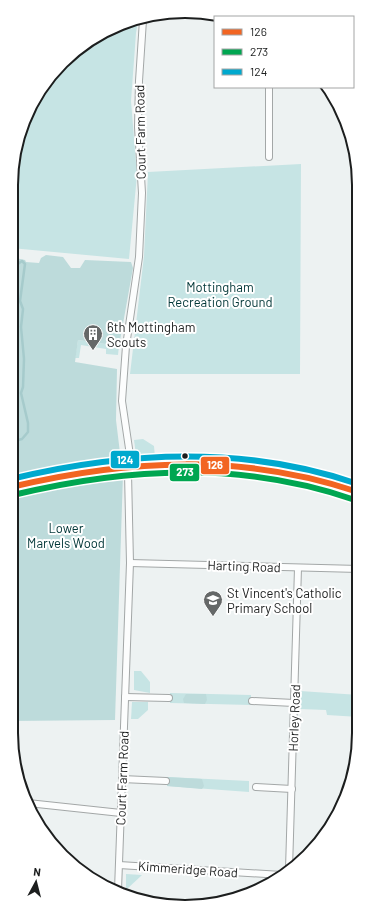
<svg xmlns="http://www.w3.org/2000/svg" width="370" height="918" viewBox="0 0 370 918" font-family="Barlow,sans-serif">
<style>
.green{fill:#c6e4e4}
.forest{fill:#bddbdb}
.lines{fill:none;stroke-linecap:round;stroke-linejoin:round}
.stream{stroke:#a6cbcc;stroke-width:2.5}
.street-casing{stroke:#a3a7a7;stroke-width:8}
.secondary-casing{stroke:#a3a7a7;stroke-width:11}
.street{stroke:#fcfdfd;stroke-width:6}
.secondary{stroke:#fcfdfd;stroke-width:9}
.bus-1-casing{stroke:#fff;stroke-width:9}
.bus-2-casing{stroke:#fff;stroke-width:9}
.bus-3-casing{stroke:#fff;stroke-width:9}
.bus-1{stroke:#f26522;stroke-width:6}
.bus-2{stroke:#00a651;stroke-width:6}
.bus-3{stroke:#00a9ce;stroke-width:6}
.bus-dot{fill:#1c1e1e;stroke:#fff;stroke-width:1.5}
.labels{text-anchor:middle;stroke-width:4;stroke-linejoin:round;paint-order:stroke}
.street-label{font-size:13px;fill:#1c1e1e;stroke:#fff}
.park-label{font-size:13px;fill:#013637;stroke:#fff}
.poi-label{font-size:13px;fill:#1c1e1e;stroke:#fff;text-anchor:start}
.rim{fill:none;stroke:#1c1e1e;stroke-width:2}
.line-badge{stroke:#fff;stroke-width:1.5}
.badge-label{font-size:11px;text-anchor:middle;font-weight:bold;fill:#fff}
</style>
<rect width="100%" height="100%" fill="#edf2f2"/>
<g class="green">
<path d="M138,21L136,33L131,101L137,175L129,259L11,248V185L20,129L54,70L108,29Z"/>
<path d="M301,164L300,374H130L144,256L148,172Z"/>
<path d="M78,340L119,346L118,355L106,354V349L81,345L79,358H75Z"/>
<path d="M143,439L154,446L155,457L136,455L134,440Z"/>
<path d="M134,671H141L150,682V693L134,690Z"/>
<path d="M300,691L359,695V717L327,715L326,710L300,709Z"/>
<path d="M170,693L251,695V705L170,703Z"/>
<path d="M132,702H148V710L138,719H131Z"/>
<path d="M167,777L249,781V792L167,786Z"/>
<path d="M126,874L142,875L126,890Z"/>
</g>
<g class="forest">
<path d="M46,255L63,257L71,268H80L85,260L131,262L133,268L119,346L78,340L75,362L117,369L116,420L120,453L116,458L53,468L11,479V368L14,366L11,344V257L25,260L26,262L39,263L41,258Z"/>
<path d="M118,472L123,474L115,720L11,721V489L50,480Z"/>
<path d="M186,694H206L207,700L205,704L184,703L183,699Z"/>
<path d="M167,777L202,779L204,786L202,789L167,786Z"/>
</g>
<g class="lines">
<path class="stream" d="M11,265L15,266L22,261L25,264L20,301L23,309L21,327L24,359L23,387L21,393L28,423V432L22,439L11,442"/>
<g class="street-casing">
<g id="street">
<path d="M269,157V87"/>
<path d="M358,403V416"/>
<path d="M130,563L359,569"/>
<path d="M125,697L169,698"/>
<path d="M252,701L294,703"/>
<path d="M122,779L166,781"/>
<path d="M256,787L292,789"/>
<path d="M28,803L121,813"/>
<path d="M119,865L282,875"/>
<path d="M289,869L298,568"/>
<path d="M118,890L130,563L128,473L131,462L122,401L126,346L139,257L142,193L138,127L139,81L143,20"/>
</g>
</g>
<g class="secondary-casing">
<path id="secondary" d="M11,487C36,481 60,475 85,471C159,461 239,460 312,478C328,481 343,487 358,492"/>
</g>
<use href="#street" class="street"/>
<use href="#secondary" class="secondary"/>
<g class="bus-1-casing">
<path id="bus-1" d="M11,487C128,459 243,453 358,492"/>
</g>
<g class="bus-2-casing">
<path id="bus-2" d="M13,495C128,467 242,461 355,500"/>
</g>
<g class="bus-3-casing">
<path id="bus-3" d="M11,479C126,451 245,445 358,484"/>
</g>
<use href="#bus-1" class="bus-1"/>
<use href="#bus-2" class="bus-2"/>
<use href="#bus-3" class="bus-3"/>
</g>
<defs>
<g id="building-pin" transform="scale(1)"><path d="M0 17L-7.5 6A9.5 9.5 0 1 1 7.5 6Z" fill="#656868" stroke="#fff"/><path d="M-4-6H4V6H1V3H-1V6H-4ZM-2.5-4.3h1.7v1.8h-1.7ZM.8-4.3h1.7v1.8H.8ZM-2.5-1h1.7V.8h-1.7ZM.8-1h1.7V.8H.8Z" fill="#fff"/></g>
<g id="school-pin" transform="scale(1)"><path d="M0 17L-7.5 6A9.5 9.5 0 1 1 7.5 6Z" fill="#656868" stroke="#fff"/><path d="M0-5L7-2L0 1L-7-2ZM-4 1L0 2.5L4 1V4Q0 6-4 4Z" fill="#fff"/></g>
</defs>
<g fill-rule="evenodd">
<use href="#building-pin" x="93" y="334"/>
<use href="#school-pin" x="213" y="600"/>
</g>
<circle class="bus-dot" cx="185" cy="456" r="3.5"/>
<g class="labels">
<g class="street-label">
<text transform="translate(140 132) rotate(-91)" y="5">Court Farm Road</text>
<text transform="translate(244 566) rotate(2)" y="5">Harting Road</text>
<text transform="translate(294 718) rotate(-88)" y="5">Horley Road</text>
<text transform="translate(122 778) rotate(-88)" y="5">Court Farm Road</text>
<text transform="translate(188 869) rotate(4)" y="5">Kimmeridge Road</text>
</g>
<g class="park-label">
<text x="220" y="292">Mottingham<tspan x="220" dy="15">Recreation Ground</tspan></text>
<text x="66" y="533">Lower<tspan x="66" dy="15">Marvels Wood</tspan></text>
</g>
<g class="poi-label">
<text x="107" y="332">6th Mottingham<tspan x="107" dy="15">Scouts</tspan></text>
<text x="227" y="598">St Vincent's Catholic<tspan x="227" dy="15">Primary School</tspan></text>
</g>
</g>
<path d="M0 0H370V918H0ZM185 18H185A167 167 0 0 1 352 185V733A167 167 0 0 1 185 900H185A167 167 0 0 1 18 733V185A167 167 0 0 1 185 18Z" fill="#fff" fill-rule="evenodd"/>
<path class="rim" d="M185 18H185A167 167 0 0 1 352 185V733A167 167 0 0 1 185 900H185A167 167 0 0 1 18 733V185A167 167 0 0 1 185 18Z"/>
<g class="line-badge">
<rect x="110" y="450" width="30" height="19" rx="4" fill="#00a9ce"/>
<rect x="200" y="456" width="30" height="19" rx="4" fill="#f26522"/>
<rect x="169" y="463" width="31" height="19" rx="4" fill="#00a651"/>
</g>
<g class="badge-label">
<text x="125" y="464">124</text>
<text x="215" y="469">126</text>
<text x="185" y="476">273</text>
</g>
<rect x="214" y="16" width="140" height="72" fill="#ffffff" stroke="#a4a5a5"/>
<rect x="222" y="29" width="20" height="6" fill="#f26522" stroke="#a4a5a5"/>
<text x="250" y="36" font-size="12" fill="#1c1e1e">126</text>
<rect x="222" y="49" width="20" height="6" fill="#00a651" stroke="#a4a5a5"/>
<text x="250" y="56" font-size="12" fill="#1c1e1e">273</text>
<rect x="222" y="69" width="20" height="6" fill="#00a9ce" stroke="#a4a5a5"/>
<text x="250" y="76" font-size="12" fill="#1c1e1e">124</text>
<g transform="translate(36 882) rotate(7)" stroke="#ffffff" stroke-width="3" paint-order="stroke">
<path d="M0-3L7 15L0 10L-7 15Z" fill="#1c1e1e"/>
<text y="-6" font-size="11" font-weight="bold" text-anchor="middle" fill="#1c1e1e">N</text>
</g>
</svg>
